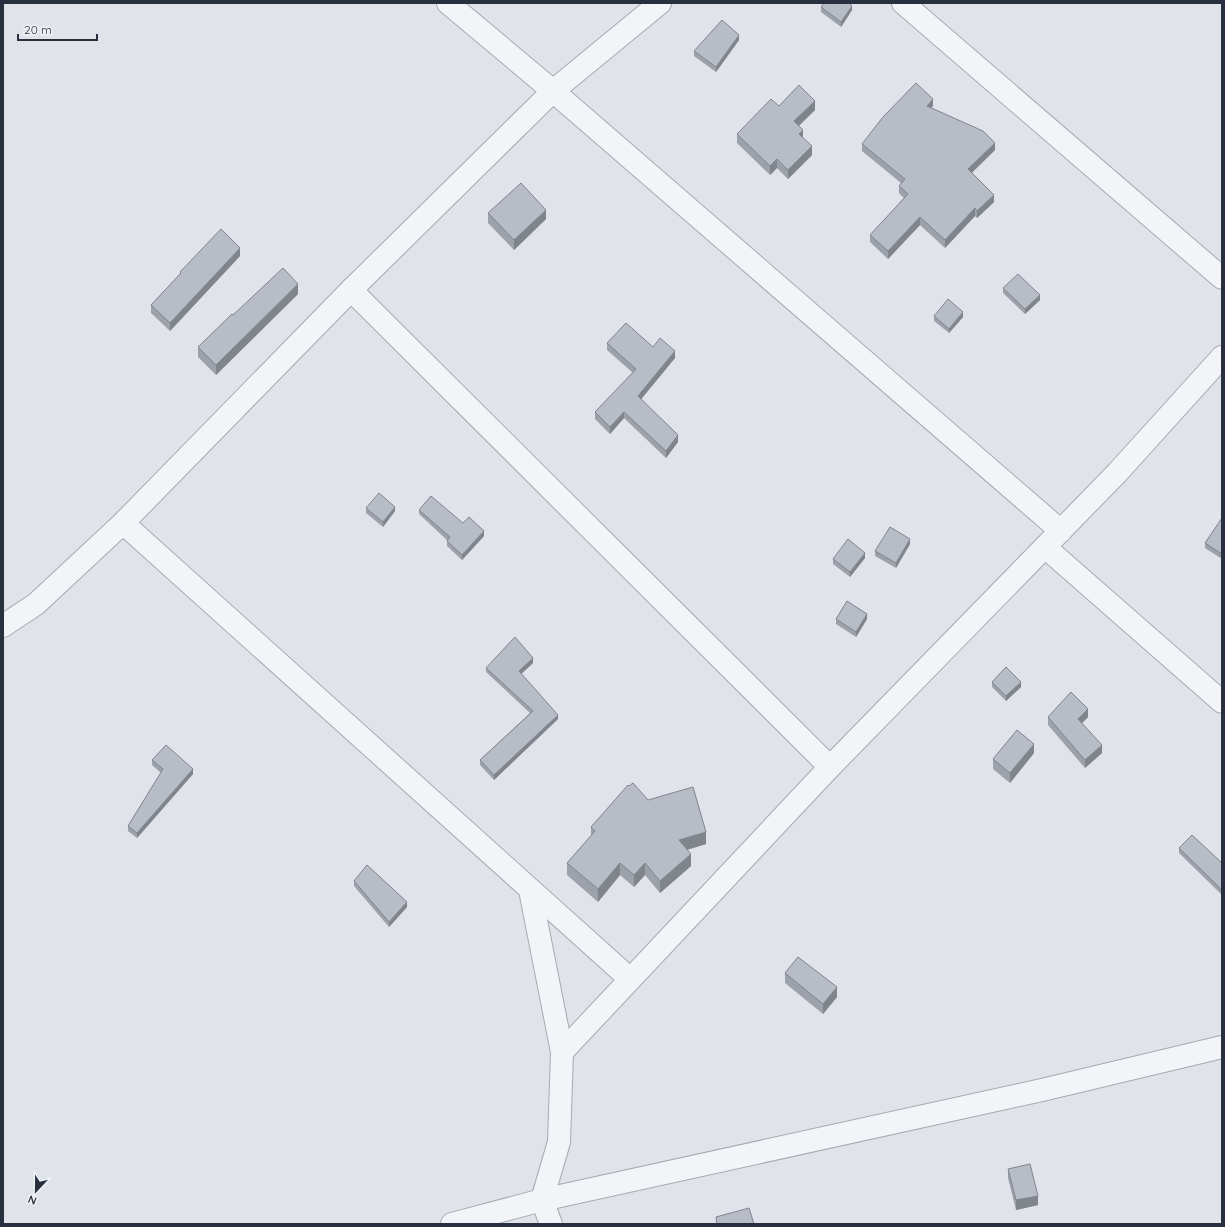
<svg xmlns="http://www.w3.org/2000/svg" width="1225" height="1227" viewBox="0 0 1225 1227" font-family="Quicksand,sans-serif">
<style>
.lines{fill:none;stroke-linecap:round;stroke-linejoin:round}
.street-casing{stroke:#a5aab3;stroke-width:24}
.street{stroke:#f2f4f7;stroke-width:22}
.wall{fill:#9da2aa}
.shaded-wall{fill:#80848b}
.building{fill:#b7bcc6;stroke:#80848b}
</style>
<rect width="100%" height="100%" fill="#e0e3e9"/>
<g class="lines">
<g class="street-casing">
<g id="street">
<path d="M448,3L553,91L1061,531"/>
<path d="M903,3L1222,278"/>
<path d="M351,290L830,767"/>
<path d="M123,523L630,979"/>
<path d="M1045,547L1222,702"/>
<path d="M3,626L36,604L123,523L351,290L553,91L660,3"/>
<path d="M530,890L562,1052L559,1142L542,1200L551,1224"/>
<path d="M562,1052L830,767L1117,473L1222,357"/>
<path d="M452,1224L542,1200L1042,1090L1222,1047"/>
</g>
</g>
<use href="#street" class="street"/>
</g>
<g class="wall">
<path d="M821,7L852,10L841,27L821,12Z"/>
<path d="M739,40L716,72L694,56V51Z"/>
<path d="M779,106L815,110L799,126L803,138L812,155L788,179L777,168L770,175L737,143V134Z"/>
<path d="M933,106L931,108L995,150L972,173L994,202L977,218L975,216L945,248L920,225L888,259L870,242V235L904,198L899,193V186L901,183L862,151V144Z"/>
<path d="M488,213L546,219L514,250L488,223Z"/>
<path d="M240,256L170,331L151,313V305L180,275V272Z"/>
<path d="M1003,288L1040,300L1025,314L1003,293Z"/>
<path d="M298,294L216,375L198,357V347L233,315Z"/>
<path d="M934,316L963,317L949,333L934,321Z"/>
<path d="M607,343L653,347L675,358L641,399L678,442L666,458L624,418L610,434L595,419V412L633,373L607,350Z"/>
<path d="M366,508L395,511L383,527L366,513Z"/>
<path d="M419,510L463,523L484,536L462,560L447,546V540L419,514Z"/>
<path d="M1222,518V559L1205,548V543Z"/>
<path d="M910,544L896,568L875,556V551Z"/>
<path d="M865,558L850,577L833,564V559Z"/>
<path d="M836,619H867L856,637L836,624Z"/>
<path d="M533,663L521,674L558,719L494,780L480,765V760L530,713L486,672V668Z"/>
<path d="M992,682L1021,687L1006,701L992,687Z"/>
<path d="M1048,717H1088L1082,723L1102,753L1085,768L1048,725Z"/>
<path d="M1034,753L1010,783L993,769V759Z"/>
<path d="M152,760L193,774L137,838L128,831V826L161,773L152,765Z"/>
<path d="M629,786L706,844L687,850L691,866L660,893L645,875L634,887L620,875L598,902L567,875V863L591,836V827Z"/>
<path d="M1179,848L1222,863V895L1179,853Z"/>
<path d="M354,881L407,907L389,927L354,886Z"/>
<path d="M785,973L837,997L823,1014L785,983Z"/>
<path d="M1008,1169L1038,1205L1016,1210L1008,1178Z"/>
</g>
<g class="shaded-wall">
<path d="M852,6V10L841,27V22Z"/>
<path d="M739,35V40L716,72V67Z"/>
<path d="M933,99V106L927,113V106Z"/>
<path d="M815,101V110L794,130V121Z"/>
<path d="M803,130V139L799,134Z"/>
<path d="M995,143V150L968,176V169Z"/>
<path d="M812,146V155L788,179V170Z"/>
<path d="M777,159V168L770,175V166Z"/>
<path d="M994,195V202L977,218V211Z"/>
<path d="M975,208V216L945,248V240Z"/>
<path d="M546,210V219L514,250V240Z"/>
<path d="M920,217V225L888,259V251Z"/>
<path d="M240,248V256L170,331V323Z"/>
<path d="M298,284V294L216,375V365Z"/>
<path d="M1040,295V300L1025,314V309Z"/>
<path d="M963,312V317L949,333V329Z"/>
<path d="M675,351V358L638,403V396Z"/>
<path d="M624,412V418L610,434V427Z"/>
<path d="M678,435V442L666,458V451Z"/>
<path d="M395,507V511L383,527V522Z"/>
<path d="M484,531V536L462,560V555Z"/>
<path d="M910,539V544L896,568V563Z"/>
<path d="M865,553V558L850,577V572Z"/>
<path d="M867,614V619L856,637V632Z"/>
<path d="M533,658V663L519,676V671Z"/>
<path d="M1021,682V687L1006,701V696Z"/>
<path d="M1088,709V717L1078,727V719Z"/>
<path d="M558,715V719L494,780V775Z"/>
<path d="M1034,744V753L1010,783V773Z"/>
<path d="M1102,745V753L1085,768V760Z"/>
<path d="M193,769V774L137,838V833Z"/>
<path d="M706,832V844L679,852V840Z"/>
<path d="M691,854V866L660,893V881Z"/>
<path d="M620,863V875L598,902V889Z"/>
<path d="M645,863V875L634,887V875Z"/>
<path d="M407,902V907L389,927V922Z"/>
<path d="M837,987V997L823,1014V1004Z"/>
<path d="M1038,1196V1205L1016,1210V1200Z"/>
</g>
<g class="building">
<path d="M824,3H849L852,6L841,22L821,7Z"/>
<path d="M722,20L739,35L716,67L694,51Z"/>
<path d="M916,83L933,99L927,106L983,131L995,143L968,169L994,195L977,211L975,208L945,240L920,217L888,251L870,235L908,194L899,186L905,179L862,144L883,117Z"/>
<path d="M799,85L815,101L794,121L803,130L799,134L812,146L788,170L777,159L770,166L737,134L771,99L779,106Z"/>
<path d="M521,183L546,210L514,240L488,213Z"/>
<path d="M221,229L240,248L170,323L151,305L181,273L180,272Z"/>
<path d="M283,268L298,284L216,365L198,347L232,314L233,315Z"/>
<path d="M1018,274L1040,295L1025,309L1003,288Z"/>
<path d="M948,299L963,312L949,329L934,316Z"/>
<path d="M626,323L653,347L660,338L675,351L638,396L678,435L666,451L624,412L610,427L595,412L636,369L607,343Z"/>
<path d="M379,493L395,507L383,522L366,508Z"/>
<path d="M431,496L463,523L469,517L484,531L462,555L447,541L450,537L419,510Z"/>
<path d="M1222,518V554L1205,543Z"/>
<path d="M890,527L910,539L896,563L875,551Z"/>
<path d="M848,539L865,553L850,572L833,559Z"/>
<path d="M847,601L867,614L856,632L836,619Z"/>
<path d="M515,637L533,658L519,671L558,715L494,775L480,760L533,711L486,668Z"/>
<path d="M1006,667L1021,682L1006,696L992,682Z"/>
<path d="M1071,692L1088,709L1078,719L1102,745L1085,760L1048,717Z"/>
<path d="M1017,730L1034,744L1010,773L993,759Z"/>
<path d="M166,745L193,769L137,833L128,826L163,769L152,760Z"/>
<path d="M633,783L648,800L693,787L706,832L679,840L691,854L660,881L645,863L634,875L620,863L598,889L567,863L595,831L591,827L628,785L629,786Z"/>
<path d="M1192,835L1222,863V890L1179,848Z"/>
<path d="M367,865L407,902L389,922L354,881Z"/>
<path d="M798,957L837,987L823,1004L785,973Z"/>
<path d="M1030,1164L1038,1196L1016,1200L1008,1169Z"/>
<path d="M749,1208L754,1224H717L716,1217Z"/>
</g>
<rect width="1225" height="1227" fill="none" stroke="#283040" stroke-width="8"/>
<g transform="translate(36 1191) rotate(202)" stroke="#eff2f6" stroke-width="3" paint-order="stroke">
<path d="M0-3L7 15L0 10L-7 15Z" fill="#283040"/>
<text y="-6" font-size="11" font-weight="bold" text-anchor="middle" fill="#283040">N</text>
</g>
<path d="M18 34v6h79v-6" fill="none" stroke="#283040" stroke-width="2"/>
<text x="24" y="34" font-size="12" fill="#283040" stroke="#eff2f6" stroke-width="3" paint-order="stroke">20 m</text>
</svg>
